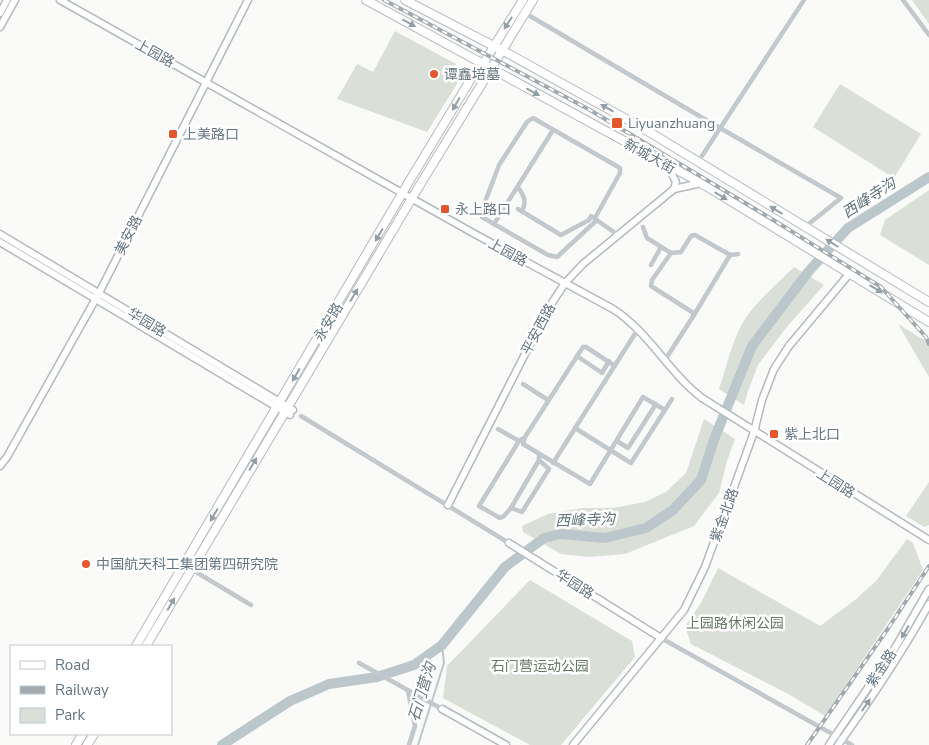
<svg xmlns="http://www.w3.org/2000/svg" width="929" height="745" viewBox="0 0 929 745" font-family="'Nunito Sans','Noto Sans SC',sans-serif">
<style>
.green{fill:#dadfd7}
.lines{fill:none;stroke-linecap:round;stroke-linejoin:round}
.stream{stroke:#bbc7cb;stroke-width:2}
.river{stroke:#bbc7cb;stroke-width:10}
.secondary-casing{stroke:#b3babf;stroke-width:9}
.primary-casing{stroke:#b5babe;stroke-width:10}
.street{stroke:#c3c8cc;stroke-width:4.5}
.secondary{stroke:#fff;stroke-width:6}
.primary{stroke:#fff;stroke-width:8}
.rail-casing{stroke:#a2aab0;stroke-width:4}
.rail{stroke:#fff;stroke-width:2;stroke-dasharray:5.5;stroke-linecap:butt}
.oneway{fill:#939fa8}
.poi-dot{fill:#e4572e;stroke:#fff;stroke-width:2}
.labels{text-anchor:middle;stroke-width:5;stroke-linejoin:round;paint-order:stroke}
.street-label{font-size:14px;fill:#657683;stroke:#fff}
.poi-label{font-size:14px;fill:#657683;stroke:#fff;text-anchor:start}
.park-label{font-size:14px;fill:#687a64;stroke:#fff}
.water-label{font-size:15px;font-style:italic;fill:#60757c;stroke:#fff}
</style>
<rect width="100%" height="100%" fill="#fafaf8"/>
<g class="green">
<path d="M912,0H929V24Z"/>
<path d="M395,31L456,64L460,79L427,132L337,99L357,64L373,72Z"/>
<path d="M840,84L921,134L894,178L813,127Z"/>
<path d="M929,190V265L880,235L885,220Z"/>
<path d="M794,267L824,285L786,328L758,365L748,391L744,405L719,389C727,366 732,340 745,319C756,302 780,281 794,267Z"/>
<path d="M898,324L929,343V377Z"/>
<path d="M704,419L735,439L727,461L719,493L694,526L625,554L589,557L561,554L523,532L522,526L548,514L582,508H613L645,502L666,492L686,473Z"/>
<path d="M929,482V525L924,527L906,516Z"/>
<path d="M907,539L913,543L923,570L825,716L790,695L691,644L685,626L701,603L718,568L820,626L855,600L876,581Z"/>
<path d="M530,580L632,641L635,657L561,745H530L443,698L447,666Z"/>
</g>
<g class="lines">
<path class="stream" d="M418,745L444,663L442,645"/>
<path class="river" d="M222,745L290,701L329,684L377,677L414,665L442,645L505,567L544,538L560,534L605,538L646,528L673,510L701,480L715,437L752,346L809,271L848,228L929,177"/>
<g class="secondary-casing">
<g id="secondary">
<path d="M60,0L473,233L613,309C649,332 668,372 702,398L929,540"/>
<path d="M0,13L7,0"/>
<path d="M0,27L15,0"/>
<path d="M668,166L676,182L674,189L701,183"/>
<path d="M0,234L293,410"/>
<path d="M0,242L290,415"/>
<path d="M0,466L7,457L99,293L248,0"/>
<path d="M448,505L548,309L565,283L583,264L674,189"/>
<path d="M509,543L661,638"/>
<path d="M442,709L506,745"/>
<path d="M573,745L684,610L705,567L754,432L762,400L774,369L789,346L850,273"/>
<path d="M829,745L895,648L929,589"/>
<path d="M838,745C871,699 902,653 929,604"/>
</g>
</g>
<g class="primary-casing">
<g id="primary">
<path d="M366,0L701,183L929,322"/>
<path d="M405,0L509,54L646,130L929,302"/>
<path d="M136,646L410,180L477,69L483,64L523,0"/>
<path d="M146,646L412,198L533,0"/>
<path d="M76,745L83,734"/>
<path d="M87,745L94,734"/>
</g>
</g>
<g class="street">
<path d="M903,0L929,35"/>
<path d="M525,13L701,117L841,198L805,227"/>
<path d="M553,130L494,224L548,255L557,257L597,220"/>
<path d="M698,162L804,0"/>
<path d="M518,187C524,196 527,201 522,211"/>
<path d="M518,209L561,235L589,220L591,216L618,235"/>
<path d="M494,224L482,217V210L499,165L527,122L533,118L620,168V173L595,218"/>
<path d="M643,227L647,238L671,253L652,280L651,286L692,312L694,315L665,360"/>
<path d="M671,253L681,252L691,236L695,235L730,255L694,315"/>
<path d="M730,255L738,254"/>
<path d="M651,265L661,247"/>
<path d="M577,356L602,373L609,361"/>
<path d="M615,366L586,347H583L525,437L523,444L590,484L643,397L665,410"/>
<path d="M523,384L548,400"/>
<path d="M301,416L509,543"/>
<path d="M575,428L631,463L672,399"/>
<path d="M498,429L519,441"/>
<path d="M617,441L628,448L656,404"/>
<path d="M539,460L511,508L522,512L549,469L539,460V454"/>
<path d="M553,463L638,329"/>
<path d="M511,508L504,516L500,518L479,506L519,441L524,438"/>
<path d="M191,569L251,605"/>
<path d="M661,638L852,745"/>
<path d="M359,663L442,709"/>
<path d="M408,691L415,726L409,745"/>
</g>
<use href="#secondary" class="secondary"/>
<use href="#primary" class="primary"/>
<g class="rail-casing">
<g id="rail">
<path d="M384,0L590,110L775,221L881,287L926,337L929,344"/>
<path d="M807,745L889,627L929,566"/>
</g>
</g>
<use href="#rail" class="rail"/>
</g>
<defs><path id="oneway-solid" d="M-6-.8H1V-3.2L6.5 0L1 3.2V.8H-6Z" transform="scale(1.25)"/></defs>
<g class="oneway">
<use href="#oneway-solid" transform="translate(409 23) rotate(29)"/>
<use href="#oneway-solid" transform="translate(508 23) rotate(123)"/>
<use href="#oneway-solid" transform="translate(533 92) rotate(29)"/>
<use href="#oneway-solid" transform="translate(456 104) rotate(121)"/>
<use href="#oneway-solid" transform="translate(607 108) rotate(-151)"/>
<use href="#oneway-solid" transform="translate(721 196) rotate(31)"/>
<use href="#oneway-solid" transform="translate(776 210) rotate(-149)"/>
<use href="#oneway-solid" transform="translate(379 235) rotate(121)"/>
<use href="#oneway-solid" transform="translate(832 243) rotate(-148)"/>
<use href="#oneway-solid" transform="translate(876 289) rotate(31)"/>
<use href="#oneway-solid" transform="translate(354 295) rotate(-59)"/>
<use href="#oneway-solid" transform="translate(296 375) rotate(121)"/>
<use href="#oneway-solid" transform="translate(253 464) rotate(-59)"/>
<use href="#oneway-solid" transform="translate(214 515) rotate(121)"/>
<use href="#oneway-solid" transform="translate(171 604) rotate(-60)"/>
<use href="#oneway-solid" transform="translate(905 632) rotate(120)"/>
<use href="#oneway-solid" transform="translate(866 705) rotate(-55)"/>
</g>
<g class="poi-dot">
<circle cx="434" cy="74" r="5"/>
<rect x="611" y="117" width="12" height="12" rx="2.5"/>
<rect x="168" y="129" width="10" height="10" rx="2.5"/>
<rect x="440" y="204" width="10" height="10" rx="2.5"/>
<rect x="769" y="429" width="10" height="10" rx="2.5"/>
<circle cx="86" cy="564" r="5"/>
</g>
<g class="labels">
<g class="street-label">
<text transform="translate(155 53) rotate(29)" y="5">上园路</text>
<text transform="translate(650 156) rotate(29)" y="5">新城大街</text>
<text transform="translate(128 235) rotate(-63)" y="5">美安路</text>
<text transform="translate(508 252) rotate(29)" y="5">上园路</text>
<text transform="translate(147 322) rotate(31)" y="5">华园路</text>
<text transform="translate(328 322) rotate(-59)" y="5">永安路</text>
<text transform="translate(538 329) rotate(-62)" y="5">平安西路</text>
<text transform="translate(836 483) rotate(32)" y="5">上园路</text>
<text transform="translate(724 515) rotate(-70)" y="5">紫金北路</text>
<text transform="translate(575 584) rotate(32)" y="5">华园路</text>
<text transform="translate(881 668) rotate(-56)" y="5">紫金路</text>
</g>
<g class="poi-label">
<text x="444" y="79">谭鑫培墓</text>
<text x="628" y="128">Liyuanzhuang</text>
<text x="183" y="139">上美路口</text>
<text x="455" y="214">永上路口</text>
<text x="784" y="439">紫上北口</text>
<text x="96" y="569">中国航天科工集团第四研究院</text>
</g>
<g class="park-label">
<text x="735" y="628">上园路休闲公园</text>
<text x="540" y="671">石门营运动公园</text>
</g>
<g class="water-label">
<text transform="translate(869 198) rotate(-33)" y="5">西峰寺沟</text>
<text transform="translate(585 520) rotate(-2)" y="5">西峰寺沟</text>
<text transform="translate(422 692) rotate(-73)" y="5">石门营沟</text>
</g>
</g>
<rect x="10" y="645" width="162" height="90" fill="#ffffff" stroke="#c1c8cd"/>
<rect x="20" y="661" width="25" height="8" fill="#ffffff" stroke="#c1c8cd"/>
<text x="55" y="670" font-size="15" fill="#657683">Road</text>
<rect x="20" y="686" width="25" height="8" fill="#a2aab0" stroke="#c1c8cd"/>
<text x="55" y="695" font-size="15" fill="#657683">Railway</text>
<rect x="20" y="708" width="25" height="15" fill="#dadfd7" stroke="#c1c8cd"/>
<text x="55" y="720" font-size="15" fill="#657683">Park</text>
</svg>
